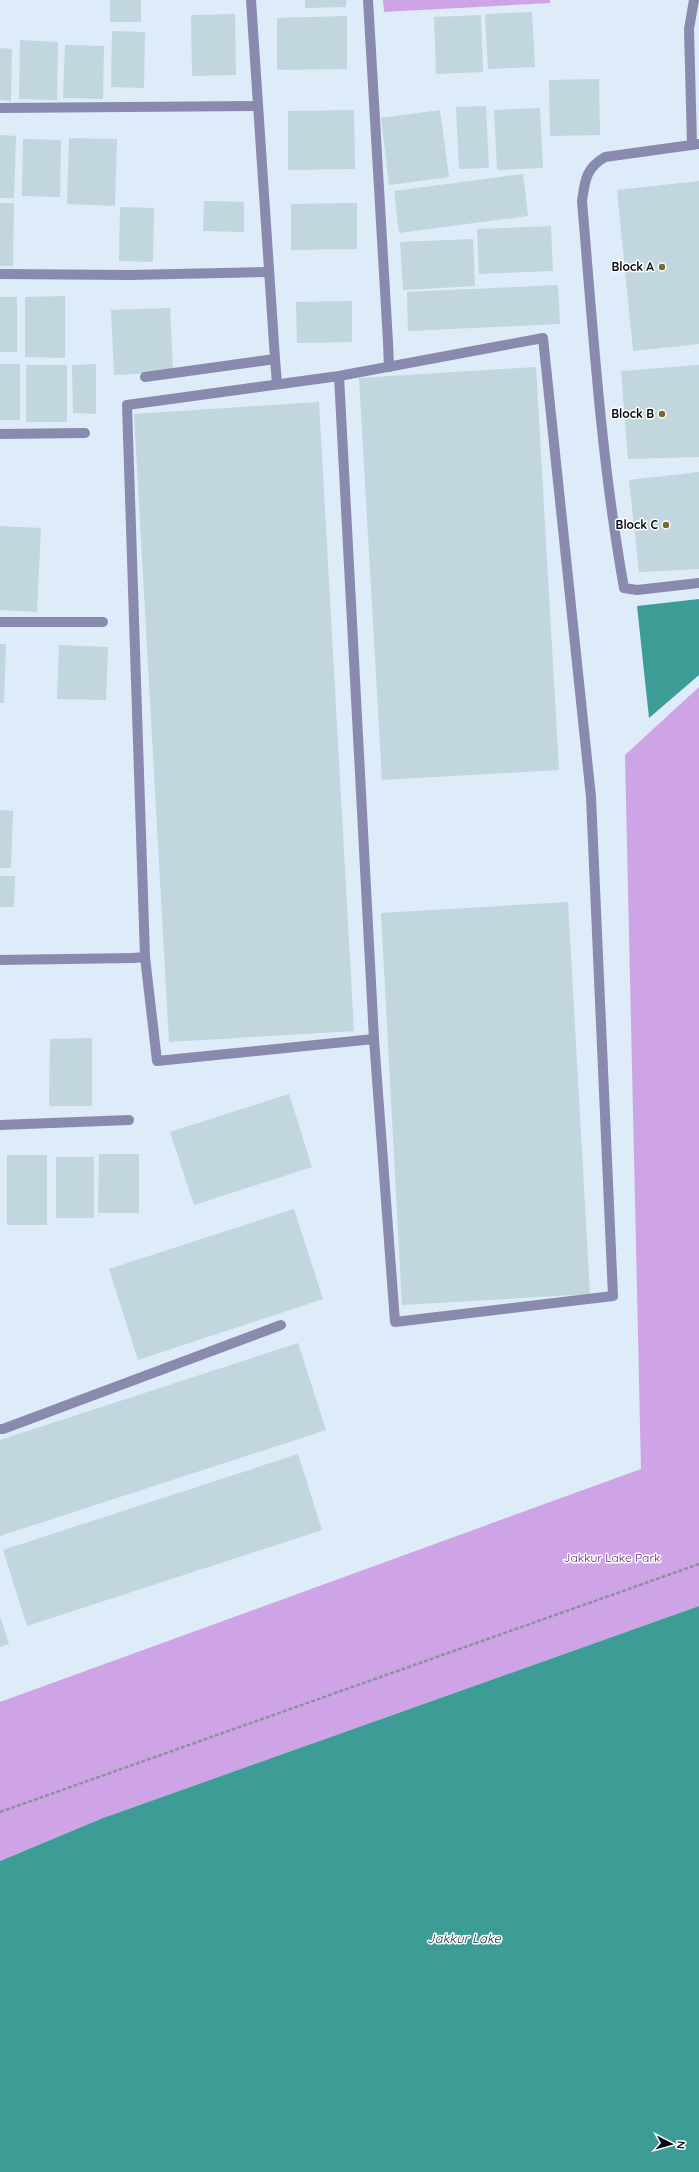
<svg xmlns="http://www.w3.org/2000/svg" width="699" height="2172" viewBox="0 0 699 2172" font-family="Quicksand,sans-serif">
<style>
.green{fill:#cfa4e7}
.water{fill:#3d9d96}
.building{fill:#c1d6dd}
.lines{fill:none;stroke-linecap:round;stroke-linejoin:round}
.path{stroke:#89929c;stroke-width:2.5;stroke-dasharray:4 2;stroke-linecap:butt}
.lane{stroke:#888bad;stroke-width:10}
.street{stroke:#888bad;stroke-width:10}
.poi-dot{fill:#776836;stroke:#fff;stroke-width:1.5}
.labels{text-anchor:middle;stroke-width:3;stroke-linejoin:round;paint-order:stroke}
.poi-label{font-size:12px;font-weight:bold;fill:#080c11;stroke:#fff;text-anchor:end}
.park-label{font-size:12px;fill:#581d72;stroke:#fff}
.water-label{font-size:13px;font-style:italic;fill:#192f2d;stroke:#fff}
</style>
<rect width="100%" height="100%" fill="#deebf9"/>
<g class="green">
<path d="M383,0H550V3L384,12Z"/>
<path d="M699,687V1606L103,1818L0,1861V1702L641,1469L625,755Z"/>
</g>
<g class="water">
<path d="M699,599V675L649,718L637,606Z"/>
<path d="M699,1606V2172H0V1861L103,1818Z"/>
</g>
<g class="building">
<rect x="110" y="0" width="31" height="22"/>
<path d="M305,0H346V7L305,8Z"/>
<path d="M532,12L535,67L488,69L485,14Z"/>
<path d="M235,14L236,75L192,76L191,15Z"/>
<path d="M481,15L483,72L436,74L434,17Z"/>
<path d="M347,16V69L277,70V18Z"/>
<path d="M112,31L145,32L144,88L111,87Z"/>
<path d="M20,40L58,42L57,100L19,99Z"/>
<path d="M65,45L104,46L103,99L63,98Z"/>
<path d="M0,48L12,49L11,101L0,100Z"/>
<path d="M599,79L600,135L550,136L549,80Z"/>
<path d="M486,106L489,168L459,169L456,107Z"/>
<path d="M540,108L543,168L497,170L494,110Z"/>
<path d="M354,110L355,169L288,170V111Z"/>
<path d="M440,110L449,177L389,185L381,118Z"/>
<path d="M0,135L16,136L14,198H0Z"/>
<path d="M69,138L117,139L115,206L67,204Z"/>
<path d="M23,139L61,140L60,197L22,196Z"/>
<path d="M523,174L528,216L399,233L394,191Z"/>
<path d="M699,181V344L633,351L617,190Z"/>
<path d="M204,201L244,202V232L203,231Z"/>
<path d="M0,203H14L13,266H0Z"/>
<path d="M357,203V249L291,250V204Z"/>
<path d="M120,207L154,208L153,262L119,261Z"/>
<path d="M551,226L553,271L479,274L477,229Z"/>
<path d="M473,239L475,286L403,290L400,242Z"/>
<path d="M558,285L560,324L408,331L407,292Z"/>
<path d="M65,296V358L25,357V297Z"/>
<rect x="0" y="297" width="17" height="55"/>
<path d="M352,301V342L297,343L296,302Z"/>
<path d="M170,308L173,372L114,375L111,310Z"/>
<rect x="0" y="364" width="20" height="56"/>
<path d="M96,364V414L73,413L72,365Z"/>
<rect x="26" y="365" width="41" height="57"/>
<path d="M699,365V457L628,459L621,371Z"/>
<path d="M536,367L559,770L382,780L359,378Z"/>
<path d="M319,402L354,1031L169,1042L134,414Z"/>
<path d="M699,472V569L639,572L629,480Z"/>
<path d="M0,526L41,528L37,612L0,610Z"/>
<path d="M0,644H6L4,703H0Z"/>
<path d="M59,645L108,647L106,700L57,699Z"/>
<path d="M0,810L13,811L11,868H0Z"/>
<path d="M0,876H15L14,907H0Z"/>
<path d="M568,902L590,1294L402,1305L381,913Z"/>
<path d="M92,1038V1106H49L50,1039Z"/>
<path d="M289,1094L312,1167L194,1205L170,1132Z"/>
<path d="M99,1154H139V1213H98Z"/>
<rect x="7" y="1155" width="40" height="70"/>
<rect x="56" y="1157" width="38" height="61"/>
<path d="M294,1209L323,1299L138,1360L109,1269Z"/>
<path d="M298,1343L326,1430L0,1536V1440Z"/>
<path d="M298,1454L322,1530L27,1626L3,1550Z"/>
<path d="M0,1616L9,1644L0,1647Z"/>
</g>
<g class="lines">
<path class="path" d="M0,1812L699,1564"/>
<g class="lane">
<path d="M699,144L605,157C586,168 585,180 582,201C593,330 601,460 624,588L637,590L699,583"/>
<path d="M692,145L689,29L694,0"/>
<path d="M388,342L389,367"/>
<path d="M275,359L277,384"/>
<path d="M339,376L374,1039"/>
<path d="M133,958L145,957L157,1061L374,1039L395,1322L613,1296L591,797L543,338L339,376L127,405L145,957"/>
</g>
<g class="street">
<path d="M368,0L388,342"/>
<path d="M0,108L258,106"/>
<path d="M0,274L130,275L269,272"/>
<path d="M145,377L275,359L251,0"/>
<path d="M0,434L85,433"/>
<path d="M0,622H103"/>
<path d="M0,960L133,958"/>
<path d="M0,1125L129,1120"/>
<path d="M0,1429H3L281,1325"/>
</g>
</g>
<g class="poi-dot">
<circle cx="662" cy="267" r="4"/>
<circle cx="662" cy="414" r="4"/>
<circle cx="666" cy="525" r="4"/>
</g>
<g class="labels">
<g class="poi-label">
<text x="654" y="271">Block A</text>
<text x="654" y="418">Block B</text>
<text x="658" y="529">Block C</text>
</g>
<g class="park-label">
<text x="612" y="1562">Jakkur Lake Park</text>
</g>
<g class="water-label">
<text x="464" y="1943">Jakkur Lake</text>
</g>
</g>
<g transform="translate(671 2144) rotate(96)" stroke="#ffffff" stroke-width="3" paint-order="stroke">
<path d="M0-3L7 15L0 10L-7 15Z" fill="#080c11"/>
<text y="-6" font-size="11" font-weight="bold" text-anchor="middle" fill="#080c11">N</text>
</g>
</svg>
